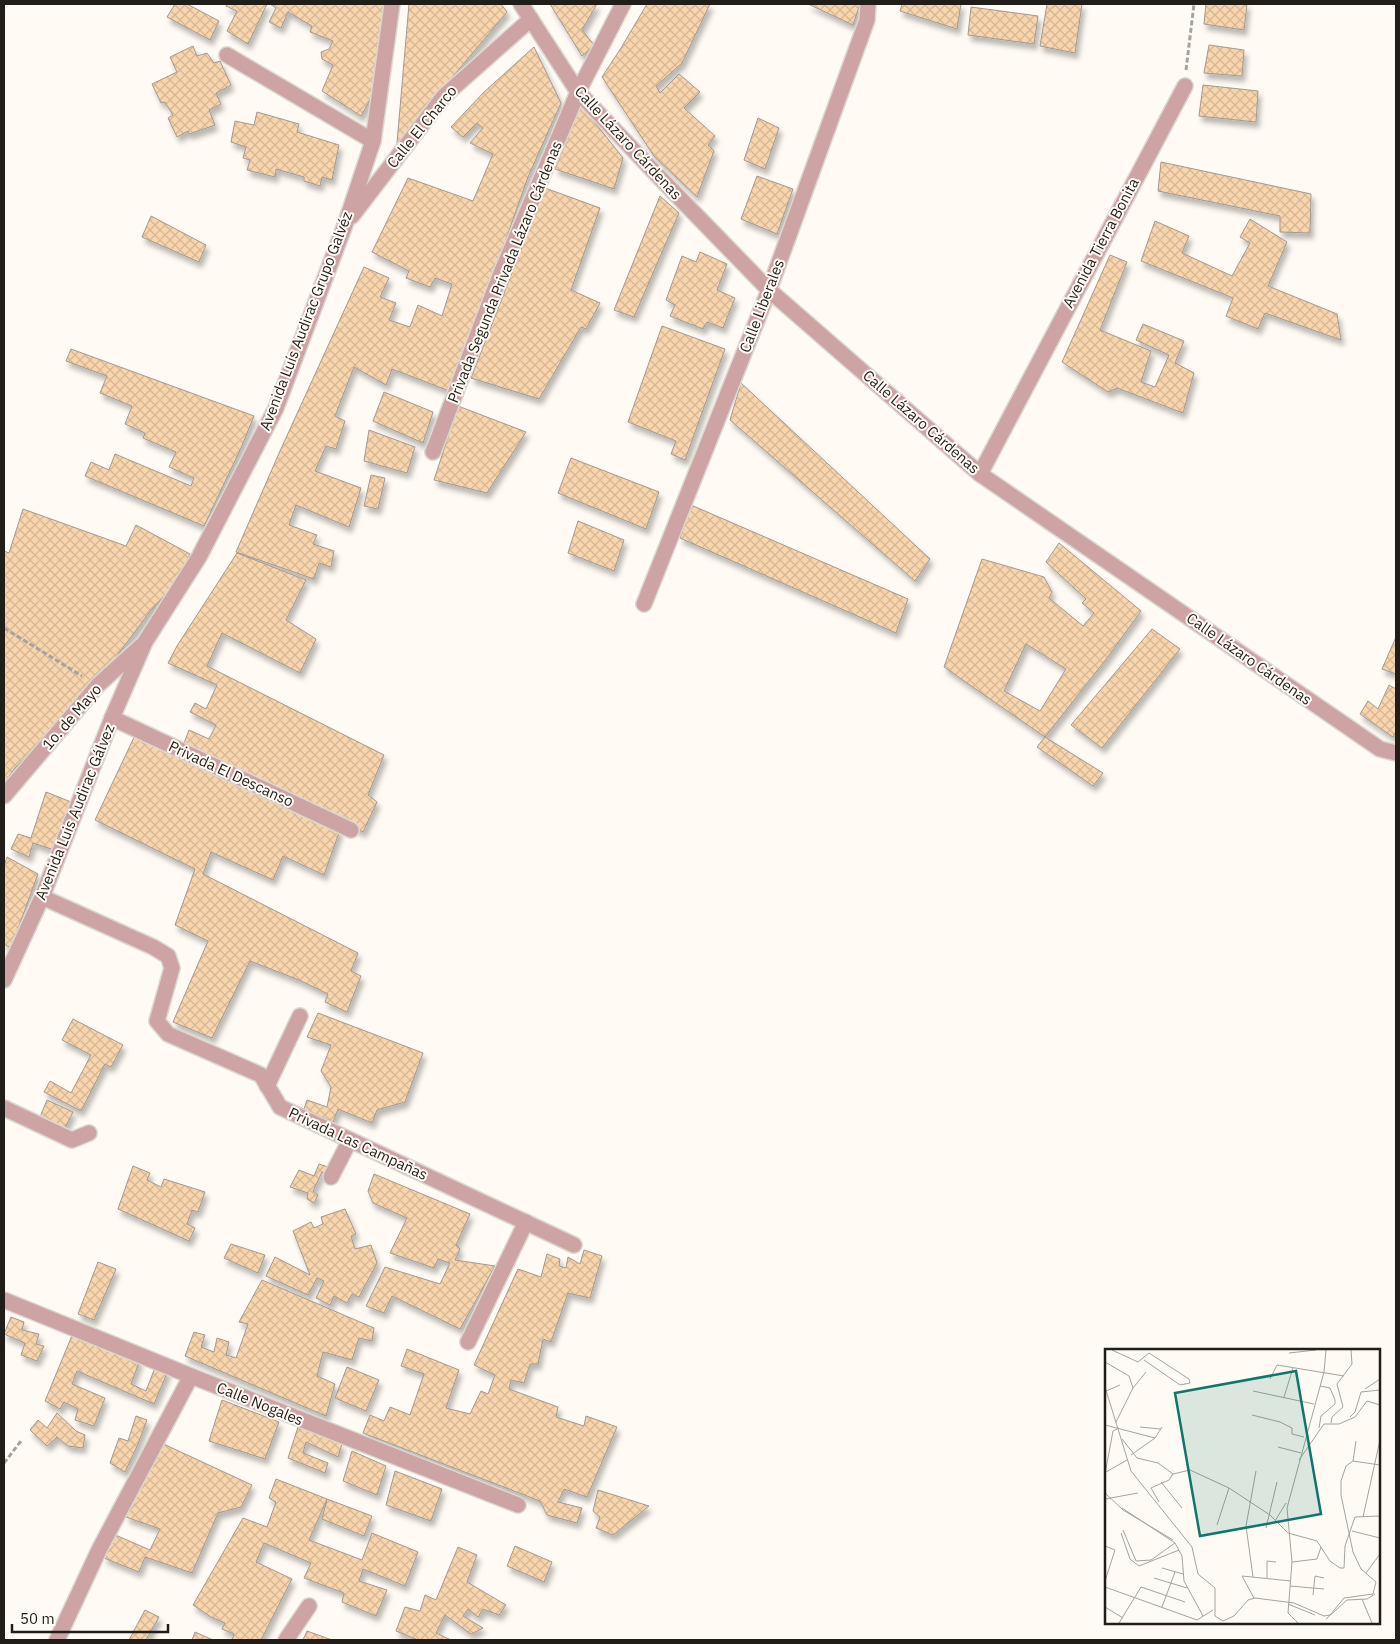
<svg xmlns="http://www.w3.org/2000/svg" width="1400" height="1644" viewBox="0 0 1400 1644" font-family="'IBM Plex Sans',sans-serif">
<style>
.building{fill:url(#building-cross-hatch);stroke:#a19991;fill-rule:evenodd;filter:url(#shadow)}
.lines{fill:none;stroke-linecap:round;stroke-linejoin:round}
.minor-casing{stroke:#dbd7d1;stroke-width:18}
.path{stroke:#a6a29d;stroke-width:3;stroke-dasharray:5 2.5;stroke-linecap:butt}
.minor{stroke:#cda4a3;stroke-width:15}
.labels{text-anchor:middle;stroke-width:4;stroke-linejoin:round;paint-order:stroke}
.street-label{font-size:15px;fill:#211e1a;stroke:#fffaf4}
.inset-road{fill:none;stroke:#a6a29d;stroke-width:1}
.view{fill:#0f766e;fill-opacity:0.15;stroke:#0f766e;stroke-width:2.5}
.inset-edge{fill:none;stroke:#211e1a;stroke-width:2.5}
</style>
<defs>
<pattern id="building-cross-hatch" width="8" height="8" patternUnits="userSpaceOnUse" patternTransform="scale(1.25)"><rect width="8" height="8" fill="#f9d5ae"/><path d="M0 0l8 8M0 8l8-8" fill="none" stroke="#d5b695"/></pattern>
<filter id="shadow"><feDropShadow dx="3" dy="5.5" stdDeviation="2.5" flood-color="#0004"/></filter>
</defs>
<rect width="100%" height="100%" fill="#fffaf4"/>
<g class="building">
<path d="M175,4H187L219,21L210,40L167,17Z"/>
<path d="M227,4H267L248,44L227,31L237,11L226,6Z"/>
<path d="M270,4H386L375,91L361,116L322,91L333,65L322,59L321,52L329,49L333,41L310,32L312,26L288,12L281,28L269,22L276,8Z"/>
<path d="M409,4H501L507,12L397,143Z"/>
<path d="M550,4H597L582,30L594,45L582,56Z"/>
<path d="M647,4H710L682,63L656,86L660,93L679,74L700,92L684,108L715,136L708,145L714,151L697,197L654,156L602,77L621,48Z"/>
<path d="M808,4H860L853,25Z"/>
<path d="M902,4H961L957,29L900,11Z"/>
<path d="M1047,4H1082L1075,53L1040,46Z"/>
<path d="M1206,4H1247L1244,30L1204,24Z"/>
<path d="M971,7L1038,16L1034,44L968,35Z"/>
<path d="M1209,45L1244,50L1242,76L1204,73Z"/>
<path d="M193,46L197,56L207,53L214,63L220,61L231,85L216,93L221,104L209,110L215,125L189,134L188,131L177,137L168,118L173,115L165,102L161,103L152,84L177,72L170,57Z"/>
<path d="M534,47L561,103L528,177L452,392L392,369L386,385L354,367L335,416L345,421L336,449L326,446L315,471L361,488L349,527L296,505L289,525L317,535L313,544L334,551L331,567L319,563L314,579L236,552L280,451L364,267L389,278L380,297L396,303L389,320L410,327L418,305L442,316L452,284L435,278L430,287L406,278L409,271L372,252L408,178L473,201L493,154L470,143L483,128L477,123L463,137L451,127L484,92Z"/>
<path d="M1203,85L1258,91L1256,122L1199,116Z"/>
<path d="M581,105L623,158L614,189L555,169Z"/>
<path d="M257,112L299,124L297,132L339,145L332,180L322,177L320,186L304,181V177L276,169L275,177L247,170L250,160L243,158L246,147L231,142L235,121L254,125Z"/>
<path d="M758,118L779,128L765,169L744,160Z"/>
<path d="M1161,162L1311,194L1310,233L1280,232V216L1158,191Z"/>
<path d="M757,176L793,189L777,234L741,219Z"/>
<path d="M545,188L600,208L571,290L600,303L586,329L581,327L539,399L471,378Z"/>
<path d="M660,196L679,213L634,317L614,310Z"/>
<path d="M151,216L206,245L199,262L142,237Z"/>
<path d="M1250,219L1287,242L1268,286L1337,314L1341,340L1265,313L1258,329L1226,316L1233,298L1141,261L1155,221L1189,236L1182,253L1232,276L1250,243L1240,237Z"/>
<path d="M700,252L727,264L717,290L735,298L723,328L707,322L703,329L670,316L675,305L666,300L682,256L696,262Z"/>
<path d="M1110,255L1127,262L1100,330L1151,351L1141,382L1155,387L1169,355L1136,340L1143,324L1184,341L1175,363L1194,373L1183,413L1117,388L1108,392L1062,362Z"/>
<path d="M662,326L725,349L685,460L671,454L676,441L628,422Z"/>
<path d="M71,349L254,416L241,448L204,526L85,476L91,462L109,470L115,454L191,486L194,478L169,467L176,452L143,438L145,433L125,424L132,406L100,393L107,376L66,361Z"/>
<path d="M741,383L930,559L915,581L730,420Z"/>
<path d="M384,392L433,412L423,443L373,421Z"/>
<path d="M458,406L526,432L487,493L434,480Z"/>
<path d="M369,430L415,447L407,473L364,461Z"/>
<path d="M571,458L659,492L646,529L558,493Z"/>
<path d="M371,475L385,478L378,509L364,506Z"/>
<path d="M691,505L908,599L896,633L680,538Z"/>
<path d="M23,509L126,546L136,525L190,554L177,583L151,610L96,684L14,769L4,784V551L9,553Z"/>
<path d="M578,521L624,540L614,571L568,553Z"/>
<path d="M1059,543L1141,611L1107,658L1045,737L944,667L982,559L1044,577L1052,592L1049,598L1083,626L1094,613L1082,603L1086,599L1046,562ZM1026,644L1066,669L1040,711L1004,691Z"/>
<path d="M237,553L306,580L286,620L316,639L300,673L222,633L207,666L384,755L368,795L377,802L363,832L183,746L189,730L209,739L216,725L190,712L195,703L206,709L217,685L168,663L177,646Z"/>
<path d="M1152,629L1180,649L1102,748L1071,725Z"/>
<path d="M1396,637V674L1382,669Z"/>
<path d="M1389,685L1396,689V731L1393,737L1360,714L1368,701L1378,709Z"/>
<path d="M137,731L340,830L324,875L283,856L273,880L211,852L203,874L358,953L351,971L361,976L347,1012L325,1002L328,994L299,980L250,961L212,1038L173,1022L208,941L175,925L195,869L95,820Z"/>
<path d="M1045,737L1103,773L1093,786L1037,747Z"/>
<path d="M46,792L71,802L54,850L33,843L29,857L11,849L18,834L31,838Z"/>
<path d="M7,857L38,874L11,948L4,944V866Z"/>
<path d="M318,1013L423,1053L405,1102L377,1110L372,1123L338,1109L333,1122L304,1109L307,1100L327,1107L331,1087L321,1071L331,1045L307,1037Z"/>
<path d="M73,1019L123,1045L111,1067L105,1064L81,1111L44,1092L50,1081L71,1093L91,1055L62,1040Z"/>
<path d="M47,1100L73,1112L64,1130L40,1117Z"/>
<path d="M319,1164L328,1167L327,1175L322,1172L313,1191L318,1195L314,1203L307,1199L308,1193L290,1187L299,1170L314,1176Z"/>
<path d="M133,1166L150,1173L147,1180L161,1187L164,1179L205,1192L198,1212L192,1210L187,1224L195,1228L189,1241L118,1209Z"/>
<path d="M374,1174L470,1214L456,1245L460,1249L455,1260L495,1266L460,1329L392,1296L384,1313L366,1306L385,1267L440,1284L450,1263L438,1259L434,1268L390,1253L407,1218L373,1203L368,1191Z"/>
<path d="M345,1209L356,1234L351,1236L355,1249L371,1245L377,1263L359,1297L352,1294L347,1303L334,1296L330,1305L316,1298L324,1281L317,1278L308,1295L266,1276L275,1257L310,1275L293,1231L311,1222L314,1228L323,1224L321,1217Z"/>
<path d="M231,1244L265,1255L258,1273L224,1258Z"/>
<path d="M584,1250L602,1256L590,1298L568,1293L551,1342L543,1339L538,1364H530L524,1383L511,1380L509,1389L558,1407L556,1417L584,1426L586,1416L617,1427L587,1497L564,1489L558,1502L582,1508L577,1523L547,1515L540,1501L363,1433L370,1415L384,1421L390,1407L410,1415L424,1374L401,1366L407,1349L459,1370L446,1408L470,1414L481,1391L488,1394L495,1375L474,1365L518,1269L541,1277L547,1254L560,1259L559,1266L566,1268L568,1257L580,1264Z"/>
<path d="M98,1262L116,1269L94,1320L78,1314Z"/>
<path d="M262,1280L374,1328L372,1341L359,1338L352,1360L323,1352L317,1376L335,1384L326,1416L185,1356L194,1332L205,1335L201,1347L214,1352L217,1338L229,1342L226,1355L236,1358L248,1324L239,1322Z"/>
<path d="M11,1317L24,1322L22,1330L39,1334L36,1344L44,1346L37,1361L21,1355L25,1343L4,1334Z"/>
<path d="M73,1333L140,1360L131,1384L146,1391L156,1365L168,1371L154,1404L77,1371L72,1384L105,1398L94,1426L75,1420L78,1409L64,1402L60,1409L45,1401Z"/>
<path d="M347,1367L379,1380L366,1411L335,1398Z"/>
<path d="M222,1400L279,1422L265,1459L209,1441Z"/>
<path d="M57,1413L76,1431L85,1435L83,1448L68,1446L57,1437L47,1446L30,1430L38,1420L47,1428Z"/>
<path d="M136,1416L147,1420L138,1444L125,1472L110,1463L119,1438L128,1441Z"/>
<path d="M298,1427L342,1444L338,1457L306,1442L303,1453L328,1463L325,1473L288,1458Z"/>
<path d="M157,1441L252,1485L241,1507L218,1513L192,1573L145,1557L139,1572L104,1558L113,1534L150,1550L160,1529L126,1517Z"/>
<path d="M352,1451L386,1466L377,1495L343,1481Z"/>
<path d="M395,1471L442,1489L431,1521L386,1505Z"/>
<path d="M276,1479L327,1499L309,1540L362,1560L372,1533L418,1552L405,1586L363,1569L359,1581L387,1590L376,1616L342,1602L344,1593L304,1578L311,1563L264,1543L256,1562L292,1579L261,1640H232L234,1634L222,1629L225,1623L211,1617L193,1605L243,1518L267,1527L276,1502L269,1498Z"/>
<path d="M598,1490L649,1506L613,1535L596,1528L600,1517L593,1511Z"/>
<path d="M327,1499L372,1516L364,1536L322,1519Z"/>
<path d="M515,1546L552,1562L544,1582L507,1566Z"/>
<path d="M458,1547L477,1555L467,1582L506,1605L499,1615L483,1609L478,1617L468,1609L463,1616L483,1628L471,1634L445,1615L436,1633L451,1640H418L396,1631L405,1607L420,1611L425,1595L436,1600Z"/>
<path d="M145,1610L159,1617L146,1640H129Z"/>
<path d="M307,1631L332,1640H303Z"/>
<path d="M195,1632L213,1640H192Z"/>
</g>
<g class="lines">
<g class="minor-casing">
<g id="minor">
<path d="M521,4L578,92L663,181L769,290L980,474L1380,749L1396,753"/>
<path d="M227,55L373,141"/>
<path d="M352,216L444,96L531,19"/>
<path d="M433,452L501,273L578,92L623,4"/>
<path d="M980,474L1185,86"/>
<path d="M644,604L769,290L867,20L868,4"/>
<path d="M112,718L351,830"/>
<path d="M4,796L98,685L141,646"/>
<path d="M42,897L153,947L168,956L172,968L157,1021L168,1034L261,1075L280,1107L574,1245"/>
<path d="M4,980L42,897L112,718L145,642L199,557L276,408L345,225L373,141L392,4"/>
<path d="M267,1086L300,1016"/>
<path d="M4,1108L72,1140L89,1133"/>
<path d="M331,1177L350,1140"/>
<path d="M4,1300L191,1376L518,1505"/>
<path d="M468,1342L526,1222"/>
<path d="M57,1640L99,1550L191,1376"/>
<path d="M286,1640L309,1606"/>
</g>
</g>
<g class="path">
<path d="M1186,70L1194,4"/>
<path d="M4,628L82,676"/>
<path d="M4,1463L21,1441"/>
</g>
<use href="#minor" class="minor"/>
</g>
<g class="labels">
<g class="street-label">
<text transform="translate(422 127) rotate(-51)" y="5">Calle El Charco</text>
<text transform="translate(628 143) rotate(47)" y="5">Calle Lázaro Cárdenas</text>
<text transform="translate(1101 243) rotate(-62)" y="5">Avenida Tierra Bonita</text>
<text transform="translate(505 272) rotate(-68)" y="5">Privada Segunda Privada Lázaro Cárdenas</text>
<text transform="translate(762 306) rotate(-69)" y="5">Calle Liberales</text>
<text transform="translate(306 321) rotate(-69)" y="5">Avenida Luís Audirac Grupo Galvéz</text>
<text transform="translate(921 422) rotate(41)" y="5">Calle Lázaro Cárdenas</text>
<text transform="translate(1249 659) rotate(35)" y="5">Calle Lázaro Cárdenas</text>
<text transform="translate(72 717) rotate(-49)" y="5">1o. de Mayo</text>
<text transform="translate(231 774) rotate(25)" y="5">Privada El Descanso</text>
<text transform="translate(75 812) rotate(-68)" y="5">Avenida Luis Audirac Gálvez</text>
<text transform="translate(358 1144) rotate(25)" y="5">Privada Las Campañas</text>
<text transform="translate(260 1404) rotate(22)" y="5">Calle Nogales</text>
</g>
</g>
<g transform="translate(1105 1349)">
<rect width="275" height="275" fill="#fffaf4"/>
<path class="inset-road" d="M7,1L33,13L44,4L84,30L85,34L75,36L39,11M184,4L211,1M0,13L24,27L28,39L11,73M165,30L172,16L239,27M0,38L26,122L87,198L93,225L110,239V267L118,272L129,267M28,39L41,23M260,40L275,30M1,42L15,36M148,42L209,55M179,48L188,19M147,66L175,73L187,79V85L199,88M245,68L250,63L256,43L275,41M226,74L227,68L238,58L232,35L247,15L246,1M0,76L50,89M35,78L56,80M214,79L216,67L230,55V51L225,39L215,37M17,90L32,109L53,114L68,125M173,98L196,104M26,106L50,89L57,78M194,111L219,75H234L250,68L262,52L275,56M248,112L251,92M1,123L22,111M0,125L8,82L12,80M68,125L85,121L124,139L165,166L183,184L212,192L225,212L235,219H239L240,197L250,168L275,167M56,133L77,159M0,144L18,161L68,191M0,150L33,144M54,153L46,139L64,131L68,125M17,159L70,194L77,207L79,232L98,267M258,168L275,91M170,172L181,154M112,176L124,139M161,179L172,133M18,181L31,212L46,211L70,194M247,182L275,189M16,184L25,210L34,217L74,201M0,197L10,201L0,232M187,213L212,210L216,198M57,219L78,225M261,224L275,205M148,228L141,177L151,122M49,229L82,239M162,229V212L171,213M185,237L219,240M0,238L92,271L108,261M208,246L210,227L219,229M149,249L137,227L186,232M257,250L267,274M183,255L210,266M0,258L18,269M57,258L70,223M129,267L143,251L150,249L189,254L219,267L225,266L239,249L268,245L271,233L256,220L248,203L236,146V132L241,117L248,112L275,116M221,270L242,251L262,250L270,245M14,274L36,238L80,253M193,274L183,264L187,213L182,159L219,23L221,1"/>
<path class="view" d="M191,22L216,165L95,187L70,44Z"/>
<rect width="275" height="275" class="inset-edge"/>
</g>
<rect width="1400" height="1644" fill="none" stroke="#211e1a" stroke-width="10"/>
<path d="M12 1624v8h156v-8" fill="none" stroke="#211e1a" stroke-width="2.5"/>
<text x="20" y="1624" font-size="15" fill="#211e1a" stroke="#fffaf4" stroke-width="4" paint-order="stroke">50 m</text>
</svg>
